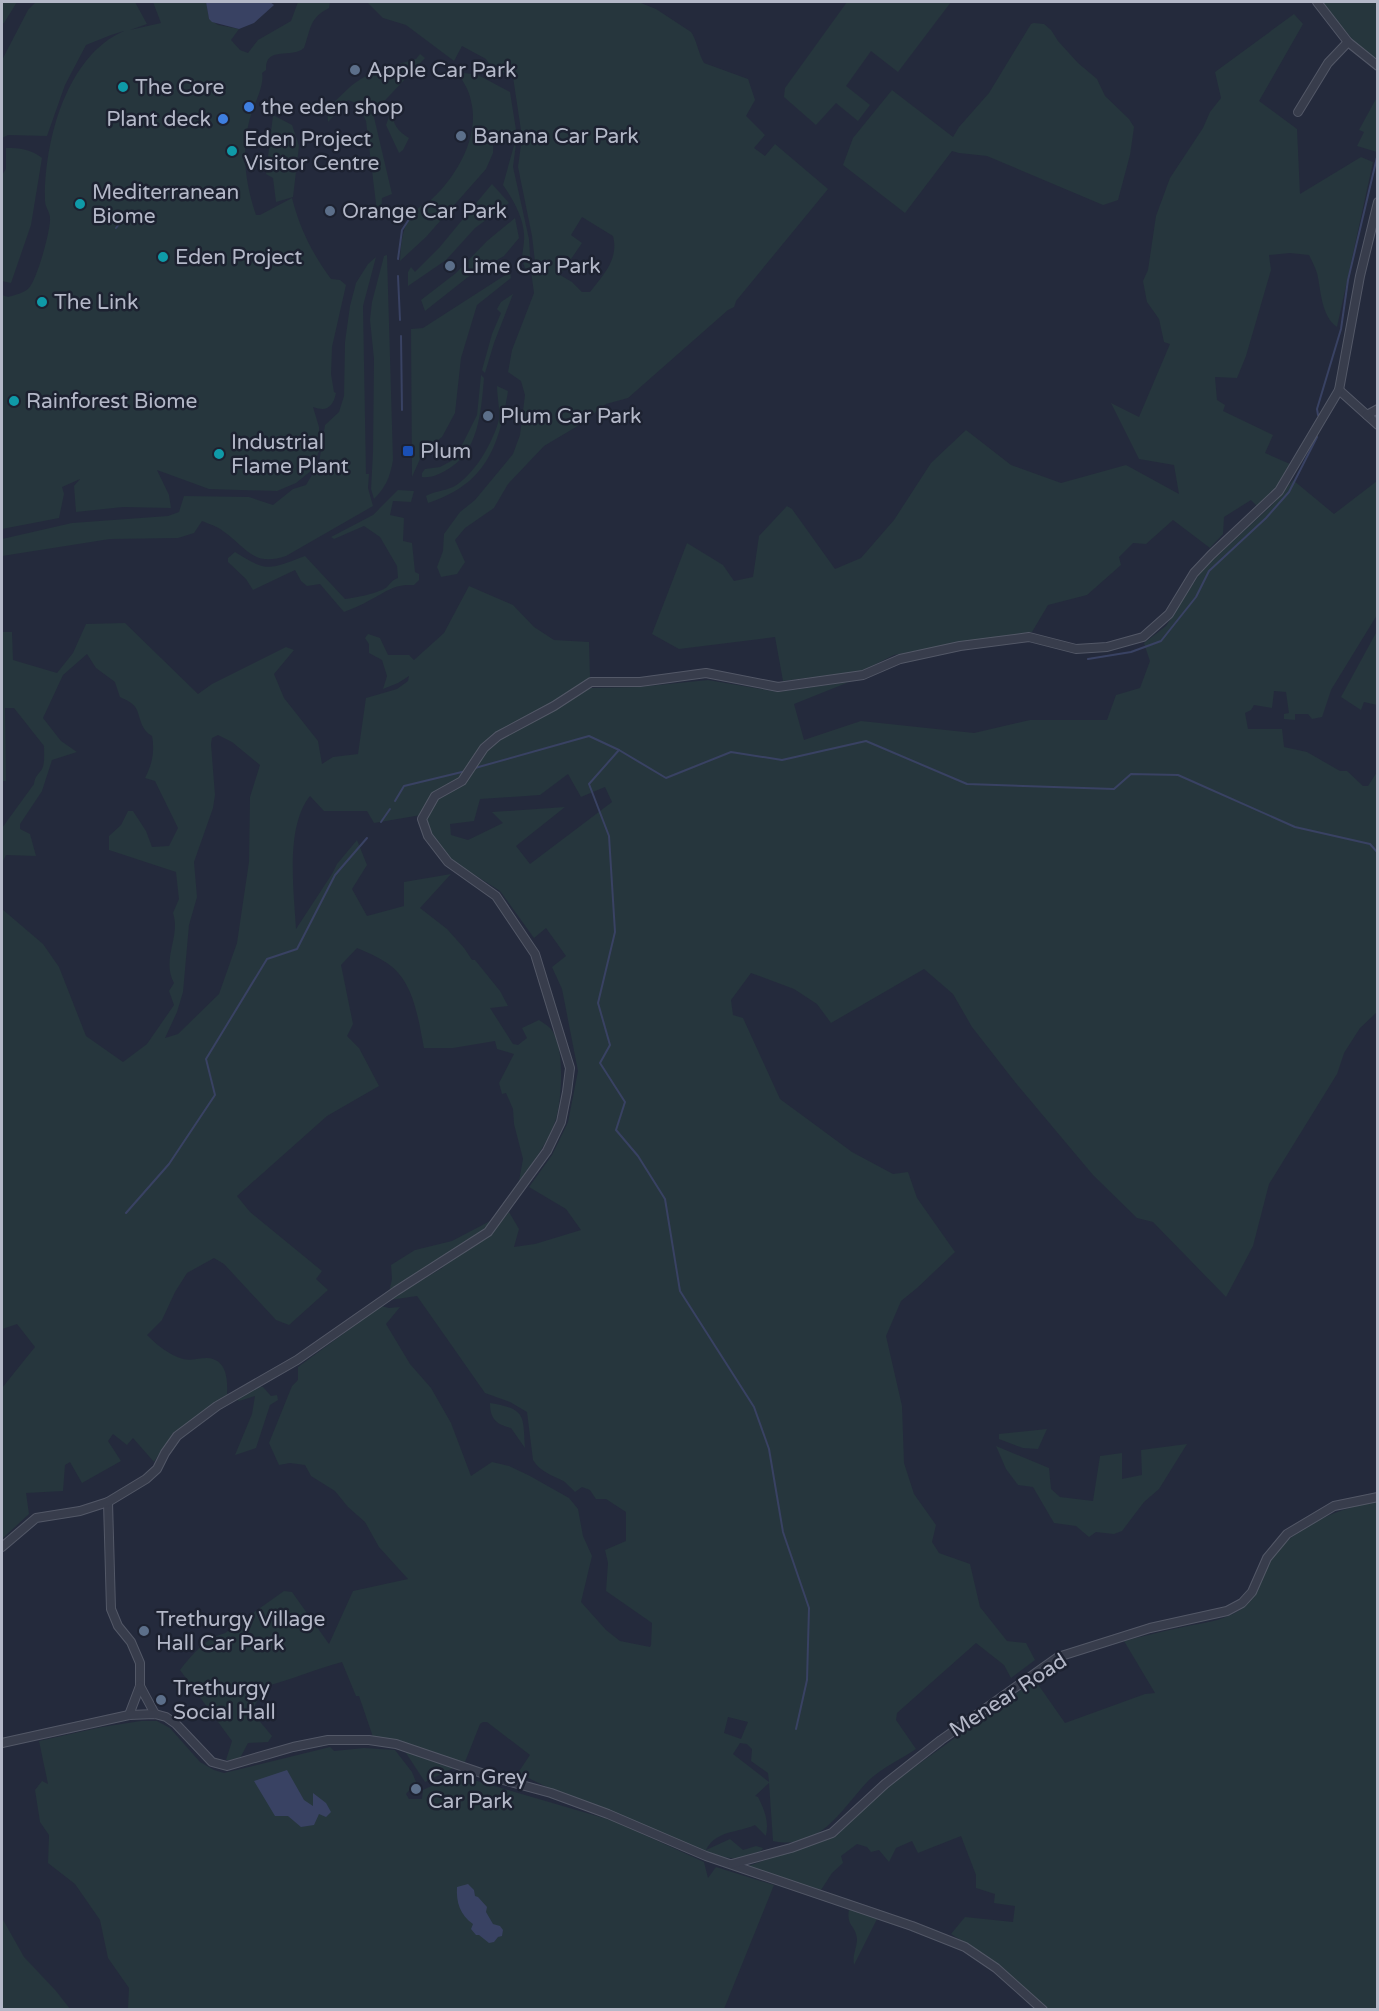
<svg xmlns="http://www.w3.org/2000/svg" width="1379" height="2011" viewBox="0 0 1379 2011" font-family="'Varela Round',sans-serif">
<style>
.green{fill:#26363d;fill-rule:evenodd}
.water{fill:#394263}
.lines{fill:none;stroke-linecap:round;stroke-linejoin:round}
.stream{stroke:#394263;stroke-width:2}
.minor-casing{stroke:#535867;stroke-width:10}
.minor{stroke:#383d4c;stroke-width:8}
.service-dot{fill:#5c6f8a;stroke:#1d2231;stroke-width:2}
.culture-dot{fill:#0f9aa8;stroke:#1d2231;stroke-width:2}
.shop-dot{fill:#3f7fe0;stroke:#1d2231;stroke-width:2}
.transit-dot{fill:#1a4fb4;stroke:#1d2231;stroke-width:2}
.labels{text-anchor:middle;stroke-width:5;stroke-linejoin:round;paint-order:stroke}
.poi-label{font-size:21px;fill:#b4b8c8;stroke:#1d2231;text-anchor:start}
.street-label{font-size:21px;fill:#b4b8c8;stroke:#1d2231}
</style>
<rect width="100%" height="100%" fill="#242a3c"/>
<g class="green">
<path d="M2,2H17L4,23L2,24Z"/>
<path d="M36,2H135L147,24L130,30L161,23L153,2H206L209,19L218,25L239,29L231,40L240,50L248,53L258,40L291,21L298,2H330L329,8C309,18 311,29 304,48C292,59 265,45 266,70L262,73C265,86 252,108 249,122C241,154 246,185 256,215H260L292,198C300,229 312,253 331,279L340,280L346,285L332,347L331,374L334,392L336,393C333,407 327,412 313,407L319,427V451L312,470L296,483L277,491L209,489L157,470L169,495L171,508L123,507L76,512L74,486L80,479L62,487L64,494L59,518L2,529V295L8,297C15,295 24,293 29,288C37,279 51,230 50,218C50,212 45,207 45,201C44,142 66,56 124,31L111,35L86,45L65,85L47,136L8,135L2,138V60L28,10Z"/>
<path d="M367,2L641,3L656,9L691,32C696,38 699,55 704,63L748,79L755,100L746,116L765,135L754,148L765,156L775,144L828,189L736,301L734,307L728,310L628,398L606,404L576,427L544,446L508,484L494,508L465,528L455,540L465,562L457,574L441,577L437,567L443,551L444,534L460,512L475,500L513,454L520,435L525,395L521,381L508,372L512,350L534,293L531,271L527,272C518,255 525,252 524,234C523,217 513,199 503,185L516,138L512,134L493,133V153L486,169L426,237L400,261C401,241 403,218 421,206L423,207C452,184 481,140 471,101C469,90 463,81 457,72L478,75L510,92L517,136L513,167L529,239L531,270H536L532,236L518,167L522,137L513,77L491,67L486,59L462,46L454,61L406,25L383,18ZM582,217L613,236C619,259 604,274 590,292H582L572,282L560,275L582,243L571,235Z"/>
<path d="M847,2H951L898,72L871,51L846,86L870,105L858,121L836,103L816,125L784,97L785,88Z"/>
<path d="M1320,2H1377V61L1354,41Z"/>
<path d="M1294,14L1303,24L1259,101L1297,129L1300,194L1361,157L1373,162L1337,327C1321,316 1321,290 1317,273C1315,267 1312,261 1309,255L1290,253L1269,255L1271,270L1246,356L1237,378L1215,377L1217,400L1225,405L1223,411L1273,435L1265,453L1290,464L1275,489L1257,506L1251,500L1224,517L1223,534L1210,548L1173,520L1146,544L1133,543L1119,557L1121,565L1087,595L1048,605L1032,632L957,643L894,655L862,671L783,681L775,637L679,649L652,634L687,543L723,565L734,581L753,577L759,536L787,506L792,509L835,569L861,558L894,520L931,463L966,430L1011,465L1061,483L1126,465L1179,494L1174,465L1139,459L1111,403L1139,417L1170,344L1164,342L1159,319L1147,302L1143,281L1148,270L1156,216L1170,178L1203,128L1210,112L1221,98L1215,72Z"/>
<path d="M1034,23L1044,24L1051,30L1058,41L1078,63L1097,79L1105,96L1129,119L1134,127L1130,155L1118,200L1103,205L987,156L959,153L952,151L905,213L843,165L853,138L892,90L953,137L959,127L989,93L1031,24Z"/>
<path d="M420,54L425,58L373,113L392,194L382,198L381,214L377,212L366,121L358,104L348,100L328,122L327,108C337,101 345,90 355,83C372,70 396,65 416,59Z"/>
<path d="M1377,97V152L1357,146L1364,132L1359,130Z"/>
<path d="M392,109C392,123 397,131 409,138L403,150L399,153L386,125Z"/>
<path d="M273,115L292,125L299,146L293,197L276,202L273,178L266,174Z"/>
<path d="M6,148C20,148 31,149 42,158L31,225L11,283L2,281V175L6,169Z"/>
<path d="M492,184L509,203L475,228L446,260L408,286V272L411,267L415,272L439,248Z"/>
<path d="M515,218L519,238L504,256L468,277L425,311L421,300L456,273L487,241Z"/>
<path d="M387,255L393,460C390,477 386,487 374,499L371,489L373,452L374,359L370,320L372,302L384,256Z"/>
<path d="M376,257L363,306L366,474H369L368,488L373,506L286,556C253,567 247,548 223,531C217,526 209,524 202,521L194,533L178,538L110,539L2,556V539L72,523L168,516L179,512L184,496L249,497L273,505L293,489L306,485L319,463L325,425L339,412L344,396L345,342L350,306L356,283L368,264Z"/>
<path d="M510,272L511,278L477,305L461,358L455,413L442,437L423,452L412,477L411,329L423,328Z"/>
<path d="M513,294L494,343L485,373L482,370L492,334L501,313L497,309L501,302Z"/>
<path d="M481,375L484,378C481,412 479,453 445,471C437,475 431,478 422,477V473L425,469L440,467L453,460L460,449L477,415Z"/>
<path d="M497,386L508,391C499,447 486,484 428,503L426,496C435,491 444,491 453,487C474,476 494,441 499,419C500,409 497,396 497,386Z"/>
<path d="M1293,480L1334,514L1377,481V615L1331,690L1322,717L1312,719L1308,714H1295V720L1284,719V714L1289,713L1286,692L1274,691L1272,708L1254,705L1251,710L1245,713L1248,729H1282L1284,747L1307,752L1340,771H1347L1363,786H1368L1377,772V1012L1360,1028L1344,1053L1337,1074L1269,1184L1253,1246L1226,1297L1153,1222L1137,1218L1093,1175L1015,1082L972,1027L953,994L924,969L831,1023L817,1004L794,989L751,973L731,1000L733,1015L743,1018L780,1099L852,1152L893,1174L908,1172L917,1198L955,1252L917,1288L901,1301L886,1336L902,1406L904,1463L914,1494L936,1525L932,1542L939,1553L970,1564L980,1607L1007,1641L1026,1643L1035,1660L1011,1678L1004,1665L976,1643L897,1713L896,1720L916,1749C901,1759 882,1768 869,1780C841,1809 821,1851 773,1841L769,1783L755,1796L758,1797C765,1811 769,1821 766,1836L755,1825C738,1833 716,1830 706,1850L730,1839L743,1850L756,1846L763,1848L761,1851L736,1859L718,1856L636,1822L557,1792L518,1773L530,1755L487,1722H483L480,1724L465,1762L462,1763L401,1741L373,1737L359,1696H356L342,1662C316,1669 293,1679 267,1686L251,1711L272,1736L268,1742L248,1743L239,1760H226L232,1741L180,1670C193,1653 205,1639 225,1633L284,1591L292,1592L329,1644L353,1591L408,1579L379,1547L365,1522L348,1507L335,1491L311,1476L305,1465L290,1463L279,1465L269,1443L292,1386L298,1380V1367L381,1306L389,1308L400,1307L386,1324L410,1364L431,1388L451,1423L471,1476L492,1462L509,1466L530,1476L569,1498L578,1509L583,1536L592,1556L581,1602L606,1630L620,1641L650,1647L651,1645L652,1623L606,1591L608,1563L605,1550L626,1541V1512L606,1499H596L590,1490L582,1487L575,1492C572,1489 568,1485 565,1482C553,1475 541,1473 533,1460L527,1412L510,1402L485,1393L417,1296L389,1300L442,1268L448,1261L491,1234L509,1212L519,1229L514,1247L535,1244L581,1230L566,1209L529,1187L552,1155L568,1122L578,1071L562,989L552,967L566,956L546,928L534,938L500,891L451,860L435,840L425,820L427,814L374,823L367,811H324L310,796C285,827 294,891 296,929L332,874L337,864L357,840L367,865L352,889L367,916L404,906V882L451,874L420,908L447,929L464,948L472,960H475L500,991L508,1006L490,1008L513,1044L518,1045L527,1038L522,1028L539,1020C542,1022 547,1025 550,1028C566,1044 562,1102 555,1122C547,1144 533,1163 519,1181L523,1159L514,1124L513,1109L506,1093L502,1094L499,1083L514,1054L497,1049L495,1041L453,1048H424C418,1018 414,981 387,963C378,957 367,952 357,948L341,965L353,1024L347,1036L359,1048L379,1086L327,1116L237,1196L250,1212L322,1271L316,1279L328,1290L289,1325L276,1320L224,1264L214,1258L187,1273L175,1292L162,1320L147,1335C157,1345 169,1355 183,1359C191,1361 199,1358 207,1358C227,1359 228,1380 227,1395C199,1414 172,1433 154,1462L133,1438L127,1445L113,1434L108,1441L121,1461L82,1483L70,1462L65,1465L63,1491L26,1493L29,1514L2,1539V1388L35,1347L17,1324L2,1329V909L43,944L59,967L86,1036L123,1062L147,1044L174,1005L169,991L174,983C161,959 181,937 173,913L179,899L176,872L109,850V836L121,825L128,811H133L146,831L152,847L169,846L178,828L155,781L145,778C152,765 155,751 152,736C141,730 141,720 137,710C134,703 126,700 120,697L115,682L96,668L87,654L63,675L43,718L61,741L77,752L52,760L42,791L20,824V829L30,834L36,856L6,855L2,863V828L34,784C35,776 38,775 42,769C45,763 44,753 44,746L14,708H5L6,781H2V632H12L13,660L57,673L73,653L86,624L125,623L198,694L212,684L286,647L294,650L274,674L284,698L318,741L322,764L333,757L358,754L366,698L397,689L408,681L409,676L398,683L383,689L387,676L382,660L369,653V644L365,638L368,634L380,638L388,655H409L414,660L444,633L469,586L513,605L534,627L554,640L589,642L590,677L583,691L591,688L638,687L708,680L778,692L849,682L794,704L804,740L861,721L974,733L1030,720H1107L1116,695L1140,688L1150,661L1144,643L1166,626L1202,570L1272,505ZM218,735L232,742L260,765L250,797L249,862L237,943L219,994L178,1034L165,1038L177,1012L183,992L189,925L197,897L194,862L213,808L215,795L211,744L212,738ZM568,774L581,797L605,787L612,802L530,864L516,846L565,807L492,812L503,823L468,840L451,835L450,824L474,821L480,799L540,795ZM728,1717L748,1722L741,1739L724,1733ZM740,1743L747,1744L752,1749L751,1761L768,1773L769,1782L733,1754Z"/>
<path d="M398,490L414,491L411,502L393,501L390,515L404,518L403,541L412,543L415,572L419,574V580L414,585C393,584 388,591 370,600C362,605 353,608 344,612L320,584L307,586L301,581L295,570L253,590L246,579L228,562V558L235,552C268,573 270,569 305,556L345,599C354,598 380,593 387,587C391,583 391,581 398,578L397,566L380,537L364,526L334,539L331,537L373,515Z"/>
<path d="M1377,631V705L1364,702L1361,710L1341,697Z"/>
<path d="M494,1219L486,1231L389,1292L392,1279L391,1265L415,1250L452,1241Z"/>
<path d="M256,1386L263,1387L271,1396L277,1395L278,1400L270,1405L256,1448L235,1455L252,1414L255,1396L239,1401L236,1399Z"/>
<path d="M490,1403C526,1409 523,1415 525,1448L511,1428C496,1424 490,1419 490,1403Z"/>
<path d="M1047,1429L1038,1449L1023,1448L999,1439V1434Z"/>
<path d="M1187,1444L1159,1489L1144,1502L1122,1531L1114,1534L1096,1532L1089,1537L1076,1526L1054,1523L1033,1487L1018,1485L1006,1469L996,1446L1049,1468L1051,1489L1060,1497L1093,1501L1100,1456L1122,1453V1479L1142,1475L1141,1450Z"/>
<path d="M1377,1501V2009H1048L987,1957L951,1934L965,1917L1013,1922L1015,1906L994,1903L995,1894L976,1888V1875L961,1836L918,1853L912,1841L896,1848L889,1862L879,1850L871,1852L867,1847L857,1844L841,1856L843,1863L832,1873L821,1890L748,1866L834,1836L887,1787L1035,1680L1065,1723L1145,1694L1155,1693L1124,1641C1144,1636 1163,1631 1183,1627C1202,1623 1223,1621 1240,1610C1257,1600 1260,1575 1271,1560C1294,1525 1338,1509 1377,1501Z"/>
<path d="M141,1721H157L170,1728L200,1762L214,1770L224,1773L330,1747L334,1751L364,1748L395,1750L412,1772L416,1782L406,1794L409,1799H422L423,1790L452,1776H460L614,1821L704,1862L708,1878L716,1867L774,1885L724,2009H128L129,1988L108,1958L100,1920L75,1884L48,1863L49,1835L40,1822L35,1790L42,1781L48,1784L39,1741L102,1727Z"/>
<path d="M404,1750L453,1768L425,1782Z"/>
<path d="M849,1909L877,1919L854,1965C852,1955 857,1948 857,1939C856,1925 846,1927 849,1909Z"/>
<path d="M2,1918L24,1957L56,1991L70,2009H2Z"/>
</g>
<g class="water">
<path d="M206,2H270L274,5L254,23L239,29L212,22L209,19Z"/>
<path d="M287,1770L304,1800L313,1806V1793L326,1803L331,1812L326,1817L319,1814L314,1825L301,1827L288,1816H275L254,1781Z"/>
<path d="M468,1884L474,1890L475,1896L478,1897L487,1907L486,1912L493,1924L500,1926L503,1930L502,1936L498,1937L494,1942L489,1943L479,1935H476L471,1929L473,1924C460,1915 456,1902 457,1887Z"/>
</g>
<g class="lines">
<g class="stream">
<path d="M116,228L120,223V219"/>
<path d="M398,259L402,230L415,210"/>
<path d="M398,276L400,320"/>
<path d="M401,336L402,410"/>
<path d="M1318,415L1317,409L1341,329L1348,280L1378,153"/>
<path d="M1088,659L1131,652L1161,641L1196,597L1209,571L1266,518L1289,492L1317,437"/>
<path d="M619,750L589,784L609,836L615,932L598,1003L610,1045L600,1063L625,1102L616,1130L638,1156L665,1199L680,1291L754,1407L769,1449L783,1532L809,1608L807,1680L796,1729"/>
<path d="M475,768L589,736L619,750L666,778L731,752L782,760L866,741L967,784L1114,789L1131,774L1178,775L1295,827L1370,844L1378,853"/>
<path d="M395,801L404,786L466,771"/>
<path d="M381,822L390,809"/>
<path d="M126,1213L169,1164L215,1095L206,1059L267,959L297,949L335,875L367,838"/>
</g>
<g class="minor-casing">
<g id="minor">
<path d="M1317,2L1348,42L1378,66"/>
<path d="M1298,112L1328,63L1348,42"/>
<path d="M1339,390L1378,425"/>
<path d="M1367,415L1378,409"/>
<path d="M108,1502L111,1609L118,1626L131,1642L140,1663V1686L129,1715"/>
<path d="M2,1547L36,1518L80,1511L108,1502L146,1479L157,1469L165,1453L177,1436L217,1406L297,1360L396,1291L488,1232L547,1151L561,1122L567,1092L570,1068L535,954L496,896L448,862L428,836L422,819L435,796L462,781L484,748L498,736L554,706L591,682H640L706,673L778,687L863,675L900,659L960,646L1029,637L1076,649L1107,647L1143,637L1169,614L1194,573L1211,555L1279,491L1339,390L1360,276L1378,202"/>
<path d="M140,1686L155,1714"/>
<path d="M2,1743L129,1715L155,1714L166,1717L176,1724L212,1762L227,1766L293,1747L328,1740H369L396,1744L496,1778L551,1793L608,1814L706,1856L912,1926L965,1947L996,1968L1043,2010"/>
<path d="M732,1864L791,1848L832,1833L885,1784L941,1740L1058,1657L1150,1628L1227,1611L1242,1603L1252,1592L1267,1558L1287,1534L1334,1506L1378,1497"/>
</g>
</g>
<use href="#minor" class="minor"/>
</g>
<g class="service-dot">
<circle cx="355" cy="70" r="6"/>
<circle cx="461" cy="136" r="6"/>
<circle cx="330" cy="211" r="6"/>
<circle cx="450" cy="266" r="6"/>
<circle cx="488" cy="416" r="6"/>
<circle cx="144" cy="1631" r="6"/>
<circle cx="161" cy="1700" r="6"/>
<circle cx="416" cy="1789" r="6"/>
</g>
<g class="culture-dot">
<circle cx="123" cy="87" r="6"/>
<circle cx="232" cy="151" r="6"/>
<circle cx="80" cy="204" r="6"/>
<circle cx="163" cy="257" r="6"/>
<circle cx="42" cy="302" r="6"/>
<circle cx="14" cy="401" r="6"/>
<circle cx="219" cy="454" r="6"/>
</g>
<g class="shop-dot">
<circle cx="249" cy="107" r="6"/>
<circle cx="223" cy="119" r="6"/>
</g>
<rect class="transit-dot" x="402" y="445" width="12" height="12" rx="3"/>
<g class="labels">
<g class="poi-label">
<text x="367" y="77">Apple Car Park</text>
<text x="135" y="94">The Core</text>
<text x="261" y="114">the eden shop</text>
<text x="211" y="126" text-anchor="end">Plant deck</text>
<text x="473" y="143">Banana Car Park</text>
<text x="244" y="146">Eden Project<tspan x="244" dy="24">Visitor Centre</tspan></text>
<text x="92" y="199">Mediterranean<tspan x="92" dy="24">Biome</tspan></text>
<text x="342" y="218">Orange Car Park</text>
<text x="175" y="264">Eden Project</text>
<text x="462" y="273">Lime Car Park</text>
<text x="54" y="309">The Link</text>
<text x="26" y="408">Rainforest Biome</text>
<text x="500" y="423">Plum Car Park</text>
<text x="231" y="449">Industrial<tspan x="231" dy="24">Flame Plant</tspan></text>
<text x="420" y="458">Plum</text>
<text x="156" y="1626">Trethurgy Village<tspan x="156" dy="24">Hall Car Park</tspan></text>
<text x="173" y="1695">Trethurgy<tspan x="173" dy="24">Social Hall</tspan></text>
<text x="428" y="1784">Carn Grey<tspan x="428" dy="24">Car Park</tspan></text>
</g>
<g class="street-label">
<text transform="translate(1008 1695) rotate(-33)" y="7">Menear Road</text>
</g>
</g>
<rect width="1379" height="2011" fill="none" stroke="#b4b8c8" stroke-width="6"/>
</svg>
